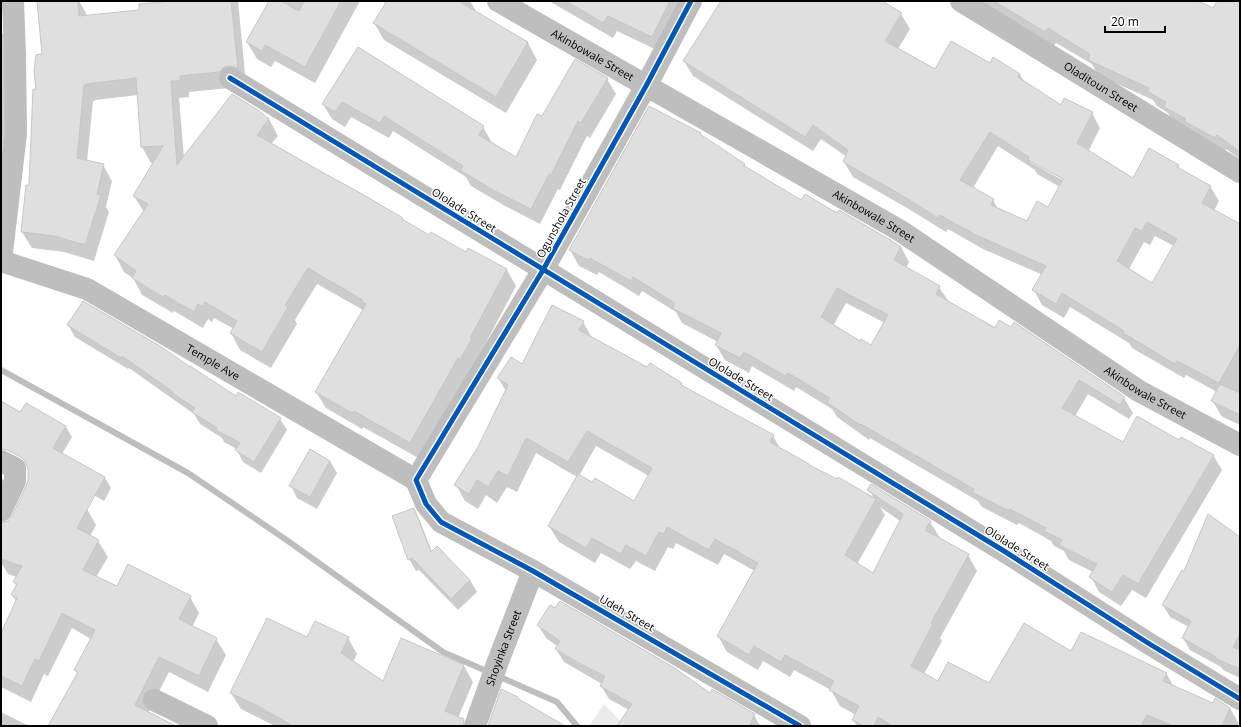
<svg xmlns="http://www.w3.org/2000/svg" width="1241" height="727" viewBox="0 0 1241 727" font-family="'Open Sans',sans-serif">
<style>
.green{fill:#ebebeb}
.shadow{fill:#0003;fill-rule:evenodd}
.lines{fill:none;stroke-linecap:round;stroke-linejoin:round}
.stream{stroke:#bebebe;stroke-width:6}
.building{fill:#dfdfdf;stroke:#c6c6c6;fill-rule:evenodd}
.minor{stroke:#bebebe;stroke-width:22}
.cycleway-casing{stroke:#fff;stroke-width:8}
.cycleway{stroke:#0057b8;stroke-width:5}
.labels{text-anchor:middle;stroke-width:3;stroke-linejoin:round;paint-order:stroke}
.street-label{font-size:11px;fill:#000;stroke:#fff}
</style>
<rect width="100%" height="100%" fill="#fff"/>
<path class="green" d="M604,704L625,726H589Z"/>
<g class="shadow">
<path d="M38,1H79L86,13V16L140,11L183,1H238L246,84L229,88L189,92V97L179,98L184,158L269,119L278,136L271,144L402,218L404,221L429,236L467,253L469,250L507,270L516,286L480,354L420,459L363,427L362,429L326,408L316,392L363,310L317,284L295,320L297,324L271,368L240,350L231,333L234,329L214,318L212,322L208,319L203,328L174,311L173,313L142,295L133,278L124,272L115,255L144,212L134,196L154,163H151L142,147L138,95L95,100V101H93L87,162L103,165L112,181L106,207L109,212L94,261L64,252L32,248L22,232L30,186L43,55Z"/>
<path d="M270,1H360L315,83L275,61L271,67L257,59L247,42Z"/>
<path d="M382,1H470L476,11V12L528,43L537,60L506,113L384,40L374,23L386,4Z"/>
<path d="M549,1H687L661,52L617,31L613,38Z"/>
<path d="M722,1H880L901,14L910,29L898,49L935,71L990,64L1020,74L1024,82L1061,107L1092,113L1100,128L1088,152L1133,179L1178,165L1181,171L1210,186L1219,201L1214,211L1240,225V425L1221,416L1213,401L1217,392L1186,375L1184,378L1132,348L1129,343L1070,307L1064,318L1042,305L1034,290L1043,275L983,249L948,229L946,232L907,208L853,177L844,162L847,157L821,139L813,151L693,76L684,61ZM998,146L1035,170L1037,174L1060,187L1048,208L1028,222L998,209L993,200L973,188ZM1030,160L1067,180L1066,182L1030,162ZM1155,236L1174,246L1152,284L1129,269L1144,242L1150,245Z"/>
<path d="M981,1H1190L1240,69V159L1226,149L1224,152L1173,122L1168,113L1157,106L1153,100L1098,75L1092,64L1056,43L1054,46Z"/>
<path d="M1,31L8,42L12,89L1,218Z"/>
<path d="M358,48L483,127L492,143V144L516,159L542,117L607,79L616,94L590,138L587,136L560,190L558,189L540,224L505,206L471,186L466,177L393,131L389,138L351,117L345,127L332,119L323,104Z"/>
<path d="M700,133L702,137L744,164L746,168L801,201L838,215L901,247L909,262L906,268L939,287L949,302L1124,398L1133,413L1129,419L1088,394L1075,416L1123,444L1179,441L1213,455L1222,470L1146,598L1132,590L1121,606L1099,592L1091,577L1093,572L1069,560L1064,551L1054,546L1051,541L1019,523L1017,525L982,507L978,501L870,438L869,440L837,417L832,409L796,387L794,391L752,366L749,373L725,360L716,345L718,342L682,323L676,312L642,291L639,296L599,272L597,275L579,266L570,250ZM846,303L885,323L872,347L860,343L833,326Z"/>
<path d="M583,322L592,338L648,368L681,383L684,388L773,436L781,450L810,466L874,498L869,490L871,486L930,522L940,538L939,539L968,555L977,571L940,638L942,641L924,674L938,683L989,684L1071,653L1166,673L1174,687L1213,704L1230,708L1239,724L1238,726H857L853,720L856,715L840,706L831,690L794,670L790,677L763,661L758,670L727,652L718,636L755,571L724,554L718,565L676,543L673,549L668,547L655,571L636,561L630,569L601,553L595,563L559,542L549,526L577,477L536,453L517,492L507,487L497,503L486,495L478,509L465,501L456,485L479,448L506,391L498,378L523,366ZM596,446L649,476L635,502L579,476ZM880,507L900,521L874,575L857,564L885,515Z"/>
<path d="M68,325L190,368L237,397L280,419L287,430L261,473L243,462L237,450V449L224,442L222,438L200,424L194,414L129,368L128,369L75,337Z"/>
<path d="M1,403L21,414L66,427L72,437L62,454L105,478L111,488L104,501L1,440Z"/>
<path d="M330,461L337,473L317,509L297,498L291,486Z"/>
<path d="M1,476L11,492L1,516Z"/>
<path d="M87,509L96,525L90,536L98,541L108,557L96,577L117,587L190,597L199,613L192,627L216,639L226,655L208,692L169,672L148,713L166,726H49L78,674L75,670L91,639L72,628L48,676L44,674L31,702L1,687V635L17,602L12,595L17,587L14,582L17,577L8,574L1,562V525Z"/>
<path d="M413,509L420,521L432,552L470,580L477,592L458,610L419,570L416,571L409,559Z"/>
<path d="M1240,538V678L1223,670L1221,667L1190,650L1183,638L1189,627L1170,617L1163,605L1185,572Z"/>
<path d="M538,625L710,694L754,715L759,724L763,726H624L629,710L609,699L601,686L602,684L564,662L556,649L557,646L546,638Z"/>
<path d="M348,638L357,654L353,662L383,682L464,666L473,682L456,723L457,726H275L241,709L231,693L307,639Z"/>
<path d="M1,712L29,726H1Z"/>
</g>
<g class="lines">
<path class="stream" d="M1,370L188,473L288,541L443,652L557,702L577,726"/>
</g>
<g class="building">
<path d="M37,1H78L79,16L139,10V4L172,1H231L238,68L230,66L224,67L219,72L180,76V81H171L177,165L232,94L258,110L269,119L257,135L320,171L355,190L403,218L402,219L429,235L431,232L466,252L468,248L507,269L470,338L472,339L460,359L458,358L410,443L354,411L352,413L315,392L366,304L362,302L363,300L308,268L285,305L288,307L262,352L230,333L237,321L205,302L202,306L198,304L194,312L165,295L163,297L132,278L136,271L114,255L148,204L133,196L163,146L141,147L136,78L86,84V85H84L77,158L104,164L97,194L101,195L85,245L54,236L21,232L26,185H29L33,89H36L34,71L36,55L42,54Z"/>
<path d="M269,1H281L299,11L304,1H341L305,67L265,45L262,51L246,42Z"/>
<path d="M387,1H458L528,42L496,97L373,23Z"/>
<path d="M566,1H670L652,37L608,16L603,23Z"/>
<path d="M721,1H882L902,13L885,41L935,69L951,41L990,63L993,57L1020,74L1018,77L1061,105L1064,98L1093,112L1077,143L1133,178L1149,148L1179,165L1177,167L1211,186L1202,203L1240,224V345L1219,383L1177,361L1175,364L1123,333L1124,331L1062,293L1056,304L1032,290L1046,266L974,234L940,215L938,218L898,193L843,162L848,150L813,125L805,137L683,61ZM990,132L1029,157L1028,160L1063,179L1048,207L1037,201L1027,221L991,205L994,199L960,180ZM1147,222L1177,239L1152,283L1117,261L1135,228L1142,231Z"/>
<path d="M994,1H1198L1213,8L1217,1H1240V152L1217,135L1215,138L1184,121L1186,119L1164,107L1166,102L1147,91L1149,88L1088,60L1090,54L1048,28L1045,32Z"/>
<path d="M358,47L484,126L479,135L516,157L537,114L542,116L575,59L608,78L581,123L578,121L551,175L549,174L531,209L495,191L460,170L463,166L384,116L380,123L342,102L335,112L322,104Z"/>
<path d="M649,106L701,133L700,134L745,164L743,165L801,200L805,194L837,213L839,210L892,241L901,247L894,260L940,286L936,294L995,328L999,320L1011,327L1014,322L1125,397L1120,405L1079,380L1062,408L1123,442L1137,416L1179,440L1181,437L1214,455L1138,584L1123,575L1112,592L1089,577L1097,564L1059,545L1062,540L1044,531L1046,528L1010,509L1009,511L972,492L974,489L861,424L860,425L827,402L830,398L788,373L786,376L744,352L740,358L715,345L721,333L672,308L675,303L633,277L631,281L590,258L588,260L569,250ZM837,288L888,315L871,345L861,339L860,341L821,317Z"/>
<path d="M83,301L160,346L190,367V366L236,396L238,392L281,418L254,462L235,450L240,443L216,430L217,428L192,412L195,408L172,393L173,392L122,356L121,358L67,325Z"/>
<path d="M552,305L584,321L579,330L647,367L650,363L682,383L681,385L774,435L770,442L809,464V465L837,479L838,477L876,499L845,555L873,573L903,514L867,490L871,484L931,521L925,530L969,554L931,623L933,624L911,666L938,681L948,662L989,683L1024,623L1071,651L1081,632L1167,673L1163,681L1213,703L1215,698L1230,708L1222,726H1174L1147,715L1141,726H893L878,717L874,726H864L852,720L859,706L829,690L834,681L785,655L781,662L754,646L749,655L717,636L758,563L715,539L709,550L667,527L664,534L659,532L646,556L626,545L621,554L592,538L586,548L548,526L578,474L592,482L595,478L634,501L652,468L587,431L568,462L526,438L508,476L498,471L488,487L477,480L469,494L454,485L478,447L508,385L497,378L511,357L522,364Z"/>
<path d="M1220,384L1240,393V415L1211,401Z"/>
<path d="M1,401L20,412L26,403L66,426L53,448L105,477L77,528L99,540L83,570L117,586L128,564L191,596L179,619L217,638L199,676L159,657L135,705L176,726H48L78,672L74,670L95,630L62,613L39,661L35,659L22,686L1,676V633L17,598L11,595L17,584L13,582L22,566L1,559V523L8,521L12,516L26,486L28,481V468L25,461L21,457L7,450L1,449Z"/>
<path d="M310,449L330,461L310,497L289,486Z"/>
<path d="M414,508L431,552L437,546L470,580L451,599L412,558L408,560L392,516Z"/>
<path d="M1208,514L1240,537V634L1233,647L1240,650V669L1215,658L1216,657L1182,638L1191,621L1162,605L1182,570L1184,571Z"/>
<path d="M560,601L673,667L710,693L712,689L755,714L749,726H617L632,704L600,686L605,676L579,663L555,649L560,641L537,625L550,605L555,608Z"/>
<path d="M267,618L307,637L315,621L349,637L341,653L383,681L401,638L464,665L445,711L464,719L463,726H293L258,706L230,693Z"/>
<path d="M501,689L518,697L517,698L565,726H488Z"/>
</g>
<g class="lines">
<g class="minor">
<path id="s1" d="M13,1L15,55L16,134L1,261L87,289L416,480"/>
<path id="s2" d="M498,1L899,230L1139,391L1240,445"/>
<path d="M691,1L646,86L543,270L416,480L426,504L441,522L533,571L800,726"/>
<path id="s3" d="M961,1L1240,172"/>
<path d="M230,78L1004,551L1148,643L1240,699"/>
<path d="M1,461L15,468V481L1,511"/>
<path d="M154,700L207,726"/>
<path id="s4" d="M475,726L497,664L533,571"/>
</g>
<g class="cycleway-casing">
<g id="cycleway">
<path d="M691,1L646,86L543,270L416,480L426,504L441,522L533,571L800,726"/>
<path d="M230,78L1004,551L1148,643L1240,699"/>
</g>
</g>
<use href="#cycleway" class="cycleway"/>
</g>
<g class="labels">
<g class="street-label">
<text dy="4" stroke="none"><textPath href="#s2" startOffset="109">Akinbowale Street</textPath></text>
<text dy="4" stroke="none"><textPath href="#s3" startOffset="164">Oladitoun Street</textPath></text>
<text transform="translate(464 210) rotate(32)" y="4">Ololade Street</text>
<text dy="4" stroke="none"><textPath href="#s2" startOffset="433">Akinbowale Street</textPath></text>
<text transform="translate(561 218) rotate(-61)" y="4">Ogunshola Street</text>
<text dy="4" stroke="none"><textPath href="#s1" startOffset="497">Temple Ave</textPath></text>
<text transform="translate(741 379) rotate(31)" y="4">Ololade Street</text>
<text dy="4" stroke="none"><textPath href="#s2" startOffset="757">Akinbowale Street</textPath></text>
<text transform="translate(1017 548) rotate(32)" y="4">Ololade Street</text>
<text transform="translate(627 613) rotate(30)" y="4">Udeh Street</text>
<text dy="4" stroke="none"><textPath href="#s4" startOffset="83">Shoyinka Street</textPath></text>
</g>
</g>
<rect width="1241" height="727" fill="none" stroke="#000000" stroke-width="4"/>
<path d="M1105 26v6h60v-6" fill="none" stroke="#000000" stroke-width="2"/>
<text x="1111" y="26" font-size="12" fill="#000000" stroke="#ffffff" stroke-width="3" paint-order="stroke">20 m</text>
</svg>
